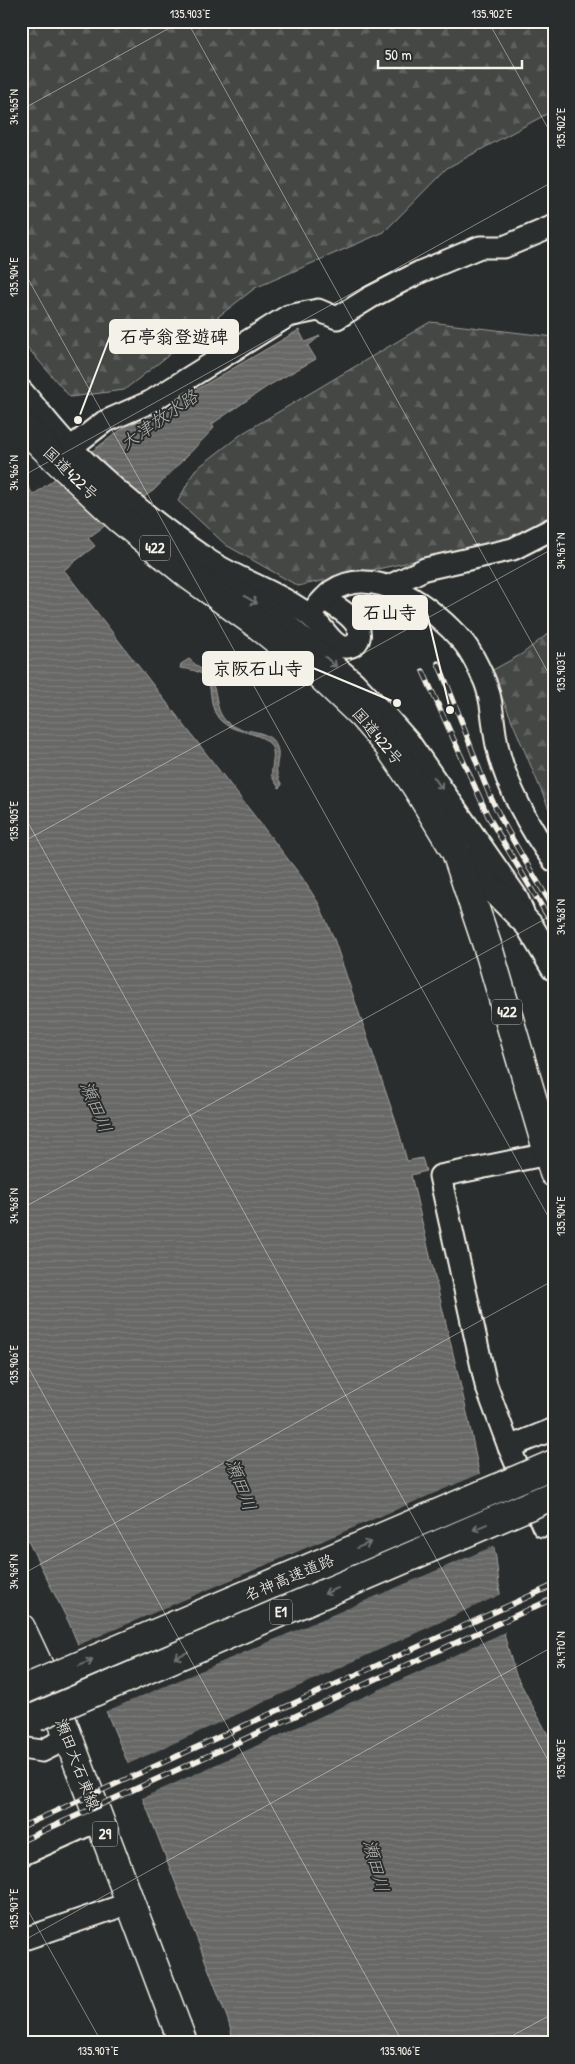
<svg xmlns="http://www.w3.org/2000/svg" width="575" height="2064" viewBox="0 0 575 2064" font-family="'Patrick Hand','Klee One',sans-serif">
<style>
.forest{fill:url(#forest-firs);stroke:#9c9c96}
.water{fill:url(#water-rules);stroke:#9f9f9a}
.pier{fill:#2a2d2e}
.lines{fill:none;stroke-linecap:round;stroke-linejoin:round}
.minor-casing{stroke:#f4f1e8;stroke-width:25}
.tertiary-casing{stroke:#f4f1e8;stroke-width:30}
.primary-casing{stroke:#f4f1e8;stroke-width:31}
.trunk-casing{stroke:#f4f1e8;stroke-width:31}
.minor{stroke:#2a2d2e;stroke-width:21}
.tertiary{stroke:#2a2d2e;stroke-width:26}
.primary{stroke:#2a2d2e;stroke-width:28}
.trunk{stroke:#2a2d2e;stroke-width:28}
.rail-casing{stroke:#f4f1e8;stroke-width:5.5}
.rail{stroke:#2a2d2e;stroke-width:4;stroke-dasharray:11;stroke-linecap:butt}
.motorway-bridge-casing{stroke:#f4f1e8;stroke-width:31;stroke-linecap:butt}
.motorway-bridge{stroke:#2a2d2e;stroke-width:28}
.oneway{stroke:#71726f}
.ticks{fill:none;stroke:#f4f1e8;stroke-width:1;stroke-opacity:0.45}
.labels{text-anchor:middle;stroke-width:4;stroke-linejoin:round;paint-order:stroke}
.shield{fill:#2a2d2e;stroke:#b7b6b0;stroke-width:1}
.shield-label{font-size:15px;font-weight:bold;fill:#f4f1e8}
.street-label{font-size:16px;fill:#f4f1e8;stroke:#2a2d2e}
.water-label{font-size:18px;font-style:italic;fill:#b5b3ae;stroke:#2a2d2e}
.leader{fill:none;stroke:#f4f1e8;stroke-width:2}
.callout-dot{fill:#f4f1e8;stroke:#2a2d2e;stroke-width:2}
.callout{fill:#f4f1e8;stroke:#f4f1e8;stroke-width:2}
.callout-label{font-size:18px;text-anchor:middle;font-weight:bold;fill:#111}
.neatline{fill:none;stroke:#f4f1e8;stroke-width:2}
.ticks-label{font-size:12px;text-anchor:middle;fill:#f4f1e8}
</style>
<defs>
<pattern id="forest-firs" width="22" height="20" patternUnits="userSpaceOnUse" patternTransform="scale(1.25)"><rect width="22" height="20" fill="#444645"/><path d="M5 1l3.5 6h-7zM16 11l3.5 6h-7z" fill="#606160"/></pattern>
<pattern id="water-rules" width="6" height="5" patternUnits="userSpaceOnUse" patternTransform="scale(1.25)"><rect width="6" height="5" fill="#676866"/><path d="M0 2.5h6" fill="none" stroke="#7d7e7c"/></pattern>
</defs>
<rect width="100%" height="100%" fill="#2a2d2e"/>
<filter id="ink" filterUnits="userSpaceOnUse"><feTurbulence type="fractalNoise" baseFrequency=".02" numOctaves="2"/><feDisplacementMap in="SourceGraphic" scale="10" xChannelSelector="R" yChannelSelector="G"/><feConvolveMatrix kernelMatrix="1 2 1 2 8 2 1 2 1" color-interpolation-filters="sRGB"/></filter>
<g filter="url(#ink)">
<g class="forest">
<path d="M21,21H554V110L447,168L384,232L255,288L124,390L70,397L21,340Z"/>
<path d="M430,322L554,337V514L508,541L298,586L226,545L178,501L195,470L243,433Z"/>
<path d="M554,629V821L491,671L522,654Z"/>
</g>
<g class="water">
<path d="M299,330L305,342L320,336L308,346L316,359L268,386L212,424L214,428L154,490L88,538L95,546L64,570L301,876L319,904L334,939L398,1128L407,1161L422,1158L426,1171L411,1175L468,1417L496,1558L505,1638L516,1675L554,1746V2043H234L228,2020L148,1811L69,1623L21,1527V491L28,486L33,495L122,429L189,394Z"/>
<path d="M189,659C197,666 206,672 211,681C219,695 214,711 228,723C241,734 267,727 276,745C283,759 270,767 282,785L279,788L272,777C270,766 278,753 269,743C259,731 233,734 220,720C201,698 225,672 180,668L181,664Z"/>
</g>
<g class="pier">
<path d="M482,1473L496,1545L104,1712L76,1646Z"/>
<path d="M502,1594L507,1631L140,1799L126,1765Z"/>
</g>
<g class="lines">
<g class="minor-casing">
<g id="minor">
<path d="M21,390C38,409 53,430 71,448C113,489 159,527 208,560C239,581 299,599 321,627C327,634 334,645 343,647C355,649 363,638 358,628C352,615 336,607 324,599"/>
<path d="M56,459L104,422L150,402L288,316L318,310L337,318L371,297L420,272L480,247H504L554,226"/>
<path d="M205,579L223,584L277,616L354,682L386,716L409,742L466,824L516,896L523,912"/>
<path d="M389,586L425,569L513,549L554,528"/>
<path d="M316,607C321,602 326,596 332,591C375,562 436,610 463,642C471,651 477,664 482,675C493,696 492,722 497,745C504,781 531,832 554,861"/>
<path d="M548,1154L440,1176L486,1385L509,1447L543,1526L554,1522"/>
<path d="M509,1447L554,1429"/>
<path d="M21,1748L42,1751L68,1738"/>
<path d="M21,1855L99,1820"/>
<path d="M21,1940L130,1903"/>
</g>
</g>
<g class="tertiary-casing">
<path id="tertiary" d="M456,852L529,925L554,967"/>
</g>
<g class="primary-casing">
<path id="primary" d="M21,1628L52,1694L183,2043"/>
</g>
<g class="trunk-casing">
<path id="trunk" d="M21,424L56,459L120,519L190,576L258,625L320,675L362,715L388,745L416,786L456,852L490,954L554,1173"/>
</g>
<use href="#minor" class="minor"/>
<use href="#tertiary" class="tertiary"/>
<use href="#primary" class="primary"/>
<use href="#trunk" class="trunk"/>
<g class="rail-casing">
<g id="rail">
<path d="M438,663C456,703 469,744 485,784C502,826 531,870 554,909"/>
<path d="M423,671L488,816L554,927"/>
<path d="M21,1827L554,1585"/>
<path d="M21,1841L554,1598"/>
</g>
</g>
<use href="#rail" class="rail"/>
<g class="motorway-bridge-casing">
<g id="motorway-bridge">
<path d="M25,1689L554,1464"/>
<path d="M36,1717L554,1495"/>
</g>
</g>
<use href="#motorway-bridge" class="motorway-bridge"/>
</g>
<defs><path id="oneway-shaft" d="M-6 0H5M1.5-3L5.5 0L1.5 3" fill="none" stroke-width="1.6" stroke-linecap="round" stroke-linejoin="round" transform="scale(1.25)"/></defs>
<g class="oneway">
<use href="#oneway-shaft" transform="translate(251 600) rotate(31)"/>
<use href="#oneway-shaft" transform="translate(331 662) rotate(42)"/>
<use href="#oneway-shaft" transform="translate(438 783) rotate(55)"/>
<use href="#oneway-shaft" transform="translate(480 1527) rotate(157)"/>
<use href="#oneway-shaft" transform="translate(364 1545) rotate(-23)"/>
<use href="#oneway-shaft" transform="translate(331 1591) rotate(157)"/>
<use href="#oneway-shaft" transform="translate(181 1655) rotate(157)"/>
<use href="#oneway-shaft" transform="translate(86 1663) rotate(-23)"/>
</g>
</g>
<path class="ticks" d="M187,21L554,683M488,21L554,139M21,110L182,21M21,266L554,1227M21,477L554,181M21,810L554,1771M21,843L554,548M21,1209L554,914M21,1354L403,2043M21,1575L554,1280M21,1898L102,2043M21,1942L554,1646M499,2043L554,2013"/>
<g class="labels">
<g class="shield">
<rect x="140" y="535.5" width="30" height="25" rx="4"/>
<rect x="492" y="999.5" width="30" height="25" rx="4"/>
<rect x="270" y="1599.5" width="22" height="25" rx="4"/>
<rect x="92.5" y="1821.5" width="25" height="25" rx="4"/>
</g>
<g class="shield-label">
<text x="155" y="553">422</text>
<text x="507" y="1017">422</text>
<text x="281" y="1617">E1</text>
<text x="105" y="1839">29</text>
</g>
<g class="street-label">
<text transform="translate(71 473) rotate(44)" y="6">国道422号</text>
<text transform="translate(378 736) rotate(50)" y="6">国道422号</text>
<text transform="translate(289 1577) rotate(-23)" y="6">名神高速道路</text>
<text transform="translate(78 1764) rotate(69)" y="6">瀬田大石東線</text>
</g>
<g class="water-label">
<text transform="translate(159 420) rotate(-35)" y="6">大津放水路</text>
<text transform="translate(96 1107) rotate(67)" y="6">瀬田川</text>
<text transform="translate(241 1485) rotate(69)" y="6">瀬田川</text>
<text transform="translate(376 1866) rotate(75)" y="6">瀬田川</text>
</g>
</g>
<path class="leader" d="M78 420L110 336M450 710L427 613M397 703L313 668"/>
<g class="callout-dot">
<circle cx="78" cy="420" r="5"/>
<circle cx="450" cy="710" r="5"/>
<circle cx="397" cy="703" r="5"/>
</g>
<g class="callout">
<rect x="110" y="320" width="128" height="33" rx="5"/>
<rect x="353" y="596" width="74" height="33" rx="5"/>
<rect x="203" y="652" width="110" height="33" rx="5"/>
</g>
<g class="callout-label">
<text x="174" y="343">石亭翁登遊碑</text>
<text x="390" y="619">石山寺</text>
<text x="258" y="675">京阪石山寺</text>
</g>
<rect width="575" height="2064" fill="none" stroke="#2a2d2e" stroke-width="55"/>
<path d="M378 60v8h144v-8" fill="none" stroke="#f4f1e8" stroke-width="2.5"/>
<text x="385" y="60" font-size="15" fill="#f4f1e8" stroke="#2a2d2e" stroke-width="4" paint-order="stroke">50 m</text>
<rect x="28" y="28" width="520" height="2008" class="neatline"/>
<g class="ticks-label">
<text x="190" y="18">135.903°E</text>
<text x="492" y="18">135.902°E</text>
<text transform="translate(14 107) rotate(-90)" y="4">34.965°N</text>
<text transform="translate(561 128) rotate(-90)" y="4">135.902°E</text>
<text transform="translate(14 277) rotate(-90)" y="4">135.904°E</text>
<text transform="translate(14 473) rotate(-90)" y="4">34.966°N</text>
<text transform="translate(561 551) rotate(-90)" y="4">34.967°N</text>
<text transform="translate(561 672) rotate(-90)" y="4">135.903°E</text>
<text transform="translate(14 821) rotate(-90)" y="4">135.905°E</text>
<text transform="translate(561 917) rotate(-90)" y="4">34.968°N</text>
<text transform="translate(14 1206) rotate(-90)" y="4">34.968°N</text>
<text transform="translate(561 1216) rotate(-90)" y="4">135.904°E</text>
<text transform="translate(14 1365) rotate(-90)" y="4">135.906°E</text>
<text transform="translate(14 1572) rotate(-90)" y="4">34.969°N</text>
<text transform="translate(561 1650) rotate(-90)" y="4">34.970°N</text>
<text transform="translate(561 1759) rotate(-90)" y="4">135.905°E</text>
<text transform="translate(14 1909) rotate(-90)" y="4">135.907°E</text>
<text x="98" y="2055">135.907°E</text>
<text x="400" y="2055">135.906°E</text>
</g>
</svg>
